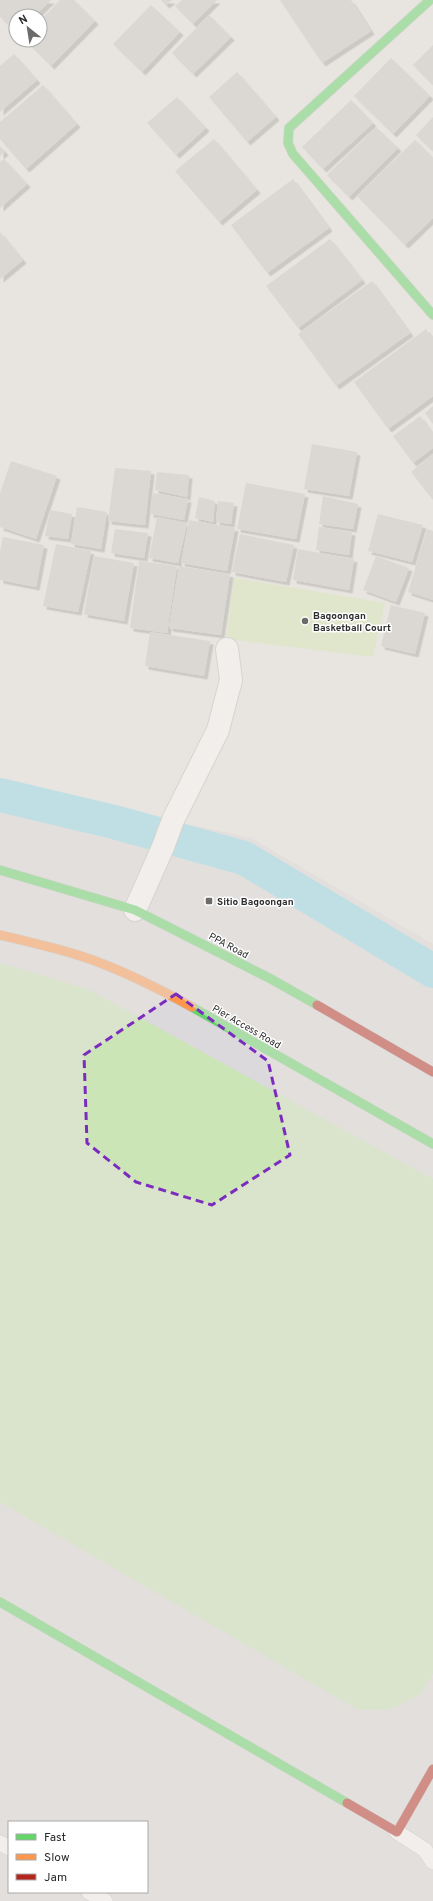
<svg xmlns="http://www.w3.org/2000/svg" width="433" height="1901" viewBox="0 0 433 1901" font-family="Overpass,sans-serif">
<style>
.industrial{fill:#dbd9db;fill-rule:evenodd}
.green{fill:#cbe5b6}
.pitch{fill:#d8e9b4}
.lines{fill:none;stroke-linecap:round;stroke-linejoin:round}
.canal{stroke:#90d9ec;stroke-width:34}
.building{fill:#cdcac6;filter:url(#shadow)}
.lane-casing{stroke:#c1c0c1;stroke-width:16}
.street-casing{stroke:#c1c0c1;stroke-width:24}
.fast-casing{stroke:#c1c0c1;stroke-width:10}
.slow-casing{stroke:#c1c0c1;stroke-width:10}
.jam-casing{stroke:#c1c0c1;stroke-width:10}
.lane{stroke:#fcfbfa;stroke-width:15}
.street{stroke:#fcfbfa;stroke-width:22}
.fast{stroke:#63d668;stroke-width:9}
.slow{stroke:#ff974d;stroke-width:9}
.jam{stroke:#b3261e;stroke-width:9}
.marked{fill:none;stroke:#7b2cbf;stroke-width:3;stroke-dasharray:8 5;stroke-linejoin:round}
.poi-dot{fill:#6c6b69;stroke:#fff;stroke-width:1.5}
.labels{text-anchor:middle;stroke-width:3;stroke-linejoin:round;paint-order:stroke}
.poi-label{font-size:10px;font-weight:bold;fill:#2a2a2a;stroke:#fff;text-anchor:start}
.street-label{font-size:10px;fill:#2a2a2a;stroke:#fff}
</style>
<defs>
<filter id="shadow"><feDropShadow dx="3.5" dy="3.5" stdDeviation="0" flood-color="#0004"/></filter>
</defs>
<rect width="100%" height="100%" fill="#e8e4df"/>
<path class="industrial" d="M0,784L251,838L433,944V1901H0ZM9,1822H147V1892H9Z"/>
<path class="green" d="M0,963L88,989L433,1179V1673L421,1694L391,1709L358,1710L0,1502Z"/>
<path class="pitch" d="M234,578L385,603L373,657L226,639Z"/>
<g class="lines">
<path class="canal" d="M0,795L114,822L244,858L433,971"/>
</g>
<g class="building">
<path d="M0,0H51L35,16H16V32L0,17Z"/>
<path d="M60,0H74L95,21L51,66L25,40H40V21Z"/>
<path d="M161,0H172L166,5Z"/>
<path d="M182,0H217L193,24L175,6Z"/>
<path d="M280,0H351L371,31L322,63Z"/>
<path d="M151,5L180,32L142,72L113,44Z"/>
<path d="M209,15L231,37L193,74L172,53Z"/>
<path d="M433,45V85L413,65Z"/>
<path d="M14,54L37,80L0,112V66Z"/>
<path d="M391,58L430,96L393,134L354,96Z"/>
<path d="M237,72L276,117L247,142L209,97Z"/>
<path d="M43,85L77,124L26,169L0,139V122Z"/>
<path d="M177,97L206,128L176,155L147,123Z"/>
<path d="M351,100L373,123L323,169L302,147Z"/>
<path d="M433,117V151L416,135Z"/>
<path d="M376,127L398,148L349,197L327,175Z"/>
<path d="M214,139L257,190L219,222L175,171Z"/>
<path d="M415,140L433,158V218L405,245L357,196Z"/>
<path d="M0,146L5,152L0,156Z"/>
<path d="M4,159L27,184L0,208V162Z"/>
<path d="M293,179L329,228L267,273L231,225Z"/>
<path d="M0,232L23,260L0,279Z"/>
<path d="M330,239L362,280L298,328L266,286Z"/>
<path d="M372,281L410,333L336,386L298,334Z"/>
<path d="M426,329L433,339V396L388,429L354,382Z"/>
<path d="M433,406V424L425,413Z"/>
<path d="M420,416L433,434V448L413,463L393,436Z"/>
<path d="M312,444L357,452L349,496L304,489Z"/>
<path d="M433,454V500L411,472Z"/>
<path d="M11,461L57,476L36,539L0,527V493Z"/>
<path d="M115,468L151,471L145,525L108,521Z"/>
<path d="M157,472L189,475L187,497L155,490Z"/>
<path d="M246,483L305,494L296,539L237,529Z"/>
<path d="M153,493L188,499L184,520L150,514Z"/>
<path d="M323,496L358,504L353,529L319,524Z"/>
<path d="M199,497L215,501L213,522L195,518Z"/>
<path d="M218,501L234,503L231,524L216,522Z"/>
<path d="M77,507L107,512L101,549L71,544Z"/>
<path d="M50,510L72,514L68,539L45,536Z"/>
<path d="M378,514L423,525L412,562L368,551Z"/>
<path d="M157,517L187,523L178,563L149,558Z"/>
<path d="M189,520L235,528L227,571L181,563Z"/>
<path d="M319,527L352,532L349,555L316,550Z"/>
<path d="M115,529L148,533L144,558L111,553Z"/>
<path d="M427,529L433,531V600L408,592Z"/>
<path d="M240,534L294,545L286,582L232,572Z"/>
<path d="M3,537L44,545L36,587L0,580V552Z"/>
<path d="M56,544L91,551L78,612L43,606Z"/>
<path d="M298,549L354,559L349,590L293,580Z"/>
<path d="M94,556L134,563L124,621L84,614Z"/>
<path d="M376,556L409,568L396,602L363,590Z"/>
<path d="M139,561L177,566L167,633L130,628Z"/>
<path d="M179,566L230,574L221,635L169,628Z"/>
<path d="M391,605L425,613L415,654L381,646Z"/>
<path d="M150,632L210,641L204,676L145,666Z"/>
</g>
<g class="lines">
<g class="lane-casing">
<g id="lane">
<path d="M397,1832L425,1850L433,1862"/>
<path d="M0,1843L9,1848"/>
<path d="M89,1892L105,1901"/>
</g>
</g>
<g class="street-casing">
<path id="street" d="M135,910L163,847L173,820L218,730L231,680L227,649"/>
</g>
<g class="fast-casing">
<g id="fast">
<path d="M430,0L289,128L288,143L293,154L433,315"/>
<path d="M0,870L135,910L271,979L317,1005"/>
<path d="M192,1007L433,1144"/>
<path d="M0,1602L347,1803"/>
</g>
</g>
<g class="slow-casing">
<path id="slow" d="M0,935C34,943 70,951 103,964C134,976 163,991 192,1007"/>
</g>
<g class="jam-casing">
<g id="jam">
<path d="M317,1005L433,1072"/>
<path d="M347,1803L397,1832L433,1769"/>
</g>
</g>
<use href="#lane" class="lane"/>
<use href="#street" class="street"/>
<use href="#fast" class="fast"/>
<use href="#slow" class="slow"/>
<use href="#jam" class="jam"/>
</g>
<path d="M0 0H433V1901H0ZM176,994L268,1061L290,1155L212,1205L136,1182L87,1143L84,1055Z" fill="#e8e4df" fill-opacity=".55" fill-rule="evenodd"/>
<path class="marked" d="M176,994L268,1061L290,1155L212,1205L136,1182L87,1143L84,1055Z"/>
<g class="poi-dot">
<circle cx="305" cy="621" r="4"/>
<rect x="205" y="897" width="8" height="8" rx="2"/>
</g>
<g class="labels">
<g class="poi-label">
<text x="313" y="619">Bagoongan<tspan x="313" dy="12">Basketball Court</tspan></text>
<text x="217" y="905">Sitio Bagoongan</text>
</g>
<g class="street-label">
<text transform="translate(229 945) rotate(28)" y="4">PPA Road</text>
<text transform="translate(247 1026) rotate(30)" y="4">Pier Access Road</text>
</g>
</g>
<rect x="8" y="1821" width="140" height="72" fill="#ffffff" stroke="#aaaaaa"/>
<rect x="16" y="1834" width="20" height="6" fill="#63d668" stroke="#aaaaaa"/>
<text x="44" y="1841" font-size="12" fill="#2a2a2a">Fast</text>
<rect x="16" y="1854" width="20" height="6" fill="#ff974d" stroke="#aaaaaa"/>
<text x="44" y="1861" font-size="12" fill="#2a2a2a">Slow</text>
<rect x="16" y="1874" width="20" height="6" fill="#b3261e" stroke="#aaaaaa"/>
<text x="44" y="1881" font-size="12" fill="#2a2a2a">Jam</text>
<g transform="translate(28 28) rotate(330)"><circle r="19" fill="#ffffff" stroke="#aaaaaa"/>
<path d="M0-3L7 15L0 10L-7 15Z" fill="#6c6b69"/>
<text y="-6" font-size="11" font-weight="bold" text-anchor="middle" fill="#2a2a2a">N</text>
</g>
</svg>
